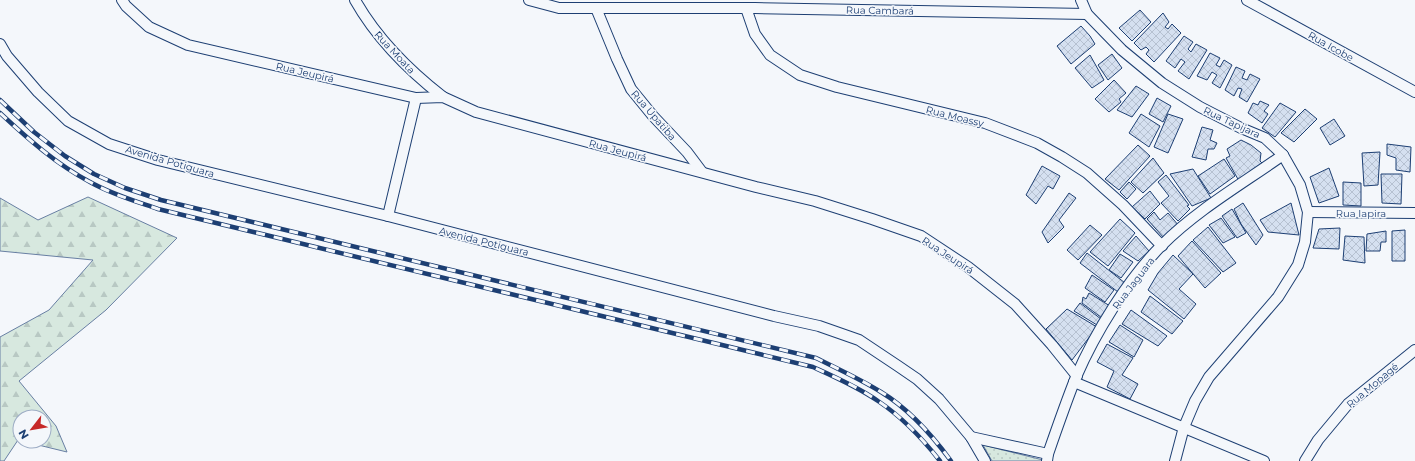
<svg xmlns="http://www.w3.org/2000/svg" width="1415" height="461" viewBox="0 0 1415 461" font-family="Montserrat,sans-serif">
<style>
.grass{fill:url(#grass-dots);stroke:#687fa3}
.forest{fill:url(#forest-firs);stroke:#687fa3}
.building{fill:url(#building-cross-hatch);stroke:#1d3f73}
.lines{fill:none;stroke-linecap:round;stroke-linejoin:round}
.street-casing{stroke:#1d3f73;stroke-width:12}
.street{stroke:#f4f7fb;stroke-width:10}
.rail-casing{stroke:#1d3f73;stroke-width:4.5}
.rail{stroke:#f4f7fb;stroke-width:3;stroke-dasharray:9;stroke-linecap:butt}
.labels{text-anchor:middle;stroke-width:3;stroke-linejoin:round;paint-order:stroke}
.street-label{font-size:10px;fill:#1d3f73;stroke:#f4f7fb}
</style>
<defs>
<pattern id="grass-dots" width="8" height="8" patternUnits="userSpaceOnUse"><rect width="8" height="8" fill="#d7e8df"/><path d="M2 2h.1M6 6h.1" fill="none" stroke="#b8c8c3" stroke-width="1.8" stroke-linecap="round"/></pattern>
<pattern id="forest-firs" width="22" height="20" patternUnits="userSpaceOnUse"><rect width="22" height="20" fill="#d7e8df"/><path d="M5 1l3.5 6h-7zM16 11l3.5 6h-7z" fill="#b8c8c3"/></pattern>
<pattern id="building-cross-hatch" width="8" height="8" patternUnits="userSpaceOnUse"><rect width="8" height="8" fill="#d5e0f0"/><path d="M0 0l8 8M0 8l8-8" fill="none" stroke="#b6c1d1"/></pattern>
</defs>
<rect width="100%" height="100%" fill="#f4f7fb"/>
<path class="grass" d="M983,445L1043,460V461H992Z"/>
<path class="forest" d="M88,197L177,238L106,310L19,381L56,426L67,452L22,441H44V417H20V440H18L4,461H0V337L49,310L93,260L0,251V198L38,220Z"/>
<g class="building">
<path d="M1140,10L1151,22L1132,41L1119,28Z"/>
<path d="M1163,13L1169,22L1165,27L1168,29L1172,24L1181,33L1154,62L1146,54L1149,50L1146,47L1141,50L1134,43Z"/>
<path d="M1081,26L1090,36L1095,44L1071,64L1057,46Z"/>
<path d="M1184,36L1193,42L1188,49L1191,52L1196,44L1207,50L1189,79L1178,71L1185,62L1181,59L1175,68L1166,61Z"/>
<path d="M1210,53L1220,58L1216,65L1220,67L1224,60L1232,65L1220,88L1212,83L1217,75L1212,72L1207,80L1197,76Z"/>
<path d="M1112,54L1122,68L1108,80L1098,65Z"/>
<path d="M1090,55L1104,80L1092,88L1075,68Z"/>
<path d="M1236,67L1245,71L1242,78L1247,80L1250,74L1260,79L1247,102L1239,97L1242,89L1238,88L1234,96L1225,90Z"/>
<path d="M1114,80L1126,93L1119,99L1121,102L1109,112L1095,99Z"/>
<path d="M1136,86L1149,94L1132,117L1117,110Z"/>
<path d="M1157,98L1171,106L1163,122L1149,114Z"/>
<path d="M1260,101L1269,105L1264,111L1268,114L1262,123L1248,113L1253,103L1258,105Z"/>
<path d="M1280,103L1296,112L1275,137L1262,128Z"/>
<path d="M1305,109L1317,119L1294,142L1281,133Z"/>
<path d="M1141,114L1160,126L1149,147L1129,133Z"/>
<path d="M1168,114L1183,119L1168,153L1154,147Z"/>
<path d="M1334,119L1345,136L1330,145L1320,128Z"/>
<path d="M1202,127L1213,130L1210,140L1217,143L1214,149H1208L1206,160L1192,157Z"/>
<path d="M1241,140L1251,145L1261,153L1260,161L1264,165L1239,181L1226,158L1230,156L1227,149Z"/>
<path d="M1387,144L1411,147L1410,172L1396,170V158L1387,155Z"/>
<path d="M1138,145L1150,156L1119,190L1105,179Z"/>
<path d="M1380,152L1378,185L1364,186L1362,153Z"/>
<path d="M1153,158L1164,173L1143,193L1131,182Z"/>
<path d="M1224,159L1235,176L1210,194L1198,176Z"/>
<path d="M1042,166L1060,176L1053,189L1048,186L1036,204L1026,195Z"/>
<path d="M1329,168L1339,196L1319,203L1310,177Z"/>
<path d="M1193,169L1211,198L1192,206L1170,174Z"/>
<path d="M1381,174H1402L1401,204L1382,203Z"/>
<path d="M1166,175L1189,205L1187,206L1190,209L1178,221L1161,203L1169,196L1158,182Z"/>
<path d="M1129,182L1136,189L1127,199L1120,192Z"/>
<path d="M1343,182L1361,183V206L1343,205Z"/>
<path d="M1150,191L1160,204L1145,219L1132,207Z"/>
<path d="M1069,193L1076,198L1059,220L1064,227L1048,243L1042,232Z"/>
<path d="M1243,203L1263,235L1256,245L1241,224L1234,209Z"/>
<path d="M1291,203L1299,235L1268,232L1260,220Z"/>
<path d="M1232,209L1246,233L1237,238L1222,216Z"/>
<path d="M1154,212L1160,220L1168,213L1179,226L1164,238L1147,219Z"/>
<path d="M1221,218L1235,237L1223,243L1209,225Z"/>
<path d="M1120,219L1135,233L1108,266L1090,252Z"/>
<path d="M1090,225L1102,235L1078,260L1067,250Z"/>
<path d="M1208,227L1236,263L1223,272L1193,240Z"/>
<path d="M1340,228L1339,249L1313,248L1319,229Z"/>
<path d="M1405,230V261H1392V231Z"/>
<path d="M1386,231V242H1381L1380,251H1366L1367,234Z"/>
<path d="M1136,236L1149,251L1138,261L1123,251Z"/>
<path d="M1345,236L1364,237L1365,263L1343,260Z"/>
<path d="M1192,241L1221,273L1205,288L1178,256Z"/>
<path d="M1087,253L1125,283L1118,292L1080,263Z"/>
<path d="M1120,254L1133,262L1121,278L1109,270Z"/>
<path d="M1173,255L1193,274L1179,289L1196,304L1184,319L1148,290L1158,273Z"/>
<path d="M1092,275L1114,290L1105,302L1085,288Z"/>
<path d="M1089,293L1110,306L1102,318L1082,303L1083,297L1086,299Z"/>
<path d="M1150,296L1183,321L1172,334L1141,312Z"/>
<path d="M1080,303L1101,319L1097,325L1074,311Z"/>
<path d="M1067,309L1097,327L1072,360L1046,329Z"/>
<path d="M1131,310L1167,336L1158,346L1122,324Z"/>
<path d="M1120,325L1143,340L1134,357L1109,342Z"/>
<path d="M1107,344L1133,358L1122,375L1138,384L1130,399L1107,387L1114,371L1097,362Z"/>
</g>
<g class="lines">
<g class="street-casing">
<g id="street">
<path d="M122,0L126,6L149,27L188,45L416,98L443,97L476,112L756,187L815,201L872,219L921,236L968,267L1015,304L1052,345L1077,376"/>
<path d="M355,0C377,39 407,69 443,97"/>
<path d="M529,0L559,8H755L1087,14"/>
<path d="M1081,0L1087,14L1122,50L1162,83L1200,107L1241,128L1265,138L1283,155L1300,185L1308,212L1305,242L1298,265L1278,297L1209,377L1195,401L1184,427L1175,461"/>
<path d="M1247,0L1415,92"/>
<path d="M596,8L617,59L631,89L653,116L687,152L702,172"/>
<path d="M746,8L755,34L770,55L800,75L837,87L985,123L1037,143L1062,157L1087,173L1123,205L1162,246"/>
<path d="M0,44L7,56L38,92L68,121L109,144L158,160L388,216L774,316L819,326L859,340L898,366L917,379L939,399L971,437L985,461"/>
<path d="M1308,212L1415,213"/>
<path d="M388,216L416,98"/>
<path d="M1074,382L1264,461"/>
<path d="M971,437L1048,454"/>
<path d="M1047,461L1048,454C1057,428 1066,402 1076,377C1095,333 1128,279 1162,245C1197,210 1242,184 1283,155"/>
<path d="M1305,461L1318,440L1348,404L1415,350"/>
</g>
</g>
<use href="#street" class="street"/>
<g class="rail-casing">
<g id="rail">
<path d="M0,100L34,132L65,156L94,174L125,188L161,200L816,358C838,369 860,379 881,392C909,409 932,435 951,461"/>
<path d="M0,113C28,139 56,164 90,182C111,194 135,201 158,209L813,367C835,377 858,387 878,401C902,417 922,438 940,461"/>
</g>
</g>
<use href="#rail" class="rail"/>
</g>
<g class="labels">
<g class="street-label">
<text transform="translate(880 10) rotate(1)" y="4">Rua Cambará</text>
<text transform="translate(1331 46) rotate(29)" y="4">Rua Icobe</text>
<text transform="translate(395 52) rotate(47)" y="4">Rua Moata</text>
<text transform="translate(305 72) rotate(13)" y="4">Rua Jeupirá</text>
<text transform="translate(654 115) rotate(49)" y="4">Rua Upatiba</text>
<text transform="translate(955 116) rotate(14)" y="4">Rua Moassy</text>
<text transform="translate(1232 122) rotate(25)" y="4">Rua Tapijara</text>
<text transform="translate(618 150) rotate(15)" y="4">Rua Jeupirá</text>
<text transform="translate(170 161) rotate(16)" y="4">Avenida Potiguara</text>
<text x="1361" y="217">Rua Iapira</text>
<text transform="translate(484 241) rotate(14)" y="4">Avenida Potiguara</text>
<text transform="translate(948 255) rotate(33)" y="4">Rua Jeupirá</text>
<text transform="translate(1133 283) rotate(-53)" y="4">Rua Jaguara</text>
<text transform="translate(1372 385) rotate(-40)" y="4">Rua Mopagé</text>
</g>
</g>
<g transform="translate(32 429) rotate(239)"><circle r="19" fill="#f4f7fb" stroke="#9eadc5"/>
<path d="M0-3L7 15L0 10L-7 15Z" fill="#c62828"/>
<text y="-6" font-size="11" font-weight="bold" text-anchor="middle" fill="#1d3f73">N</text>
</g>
</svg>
